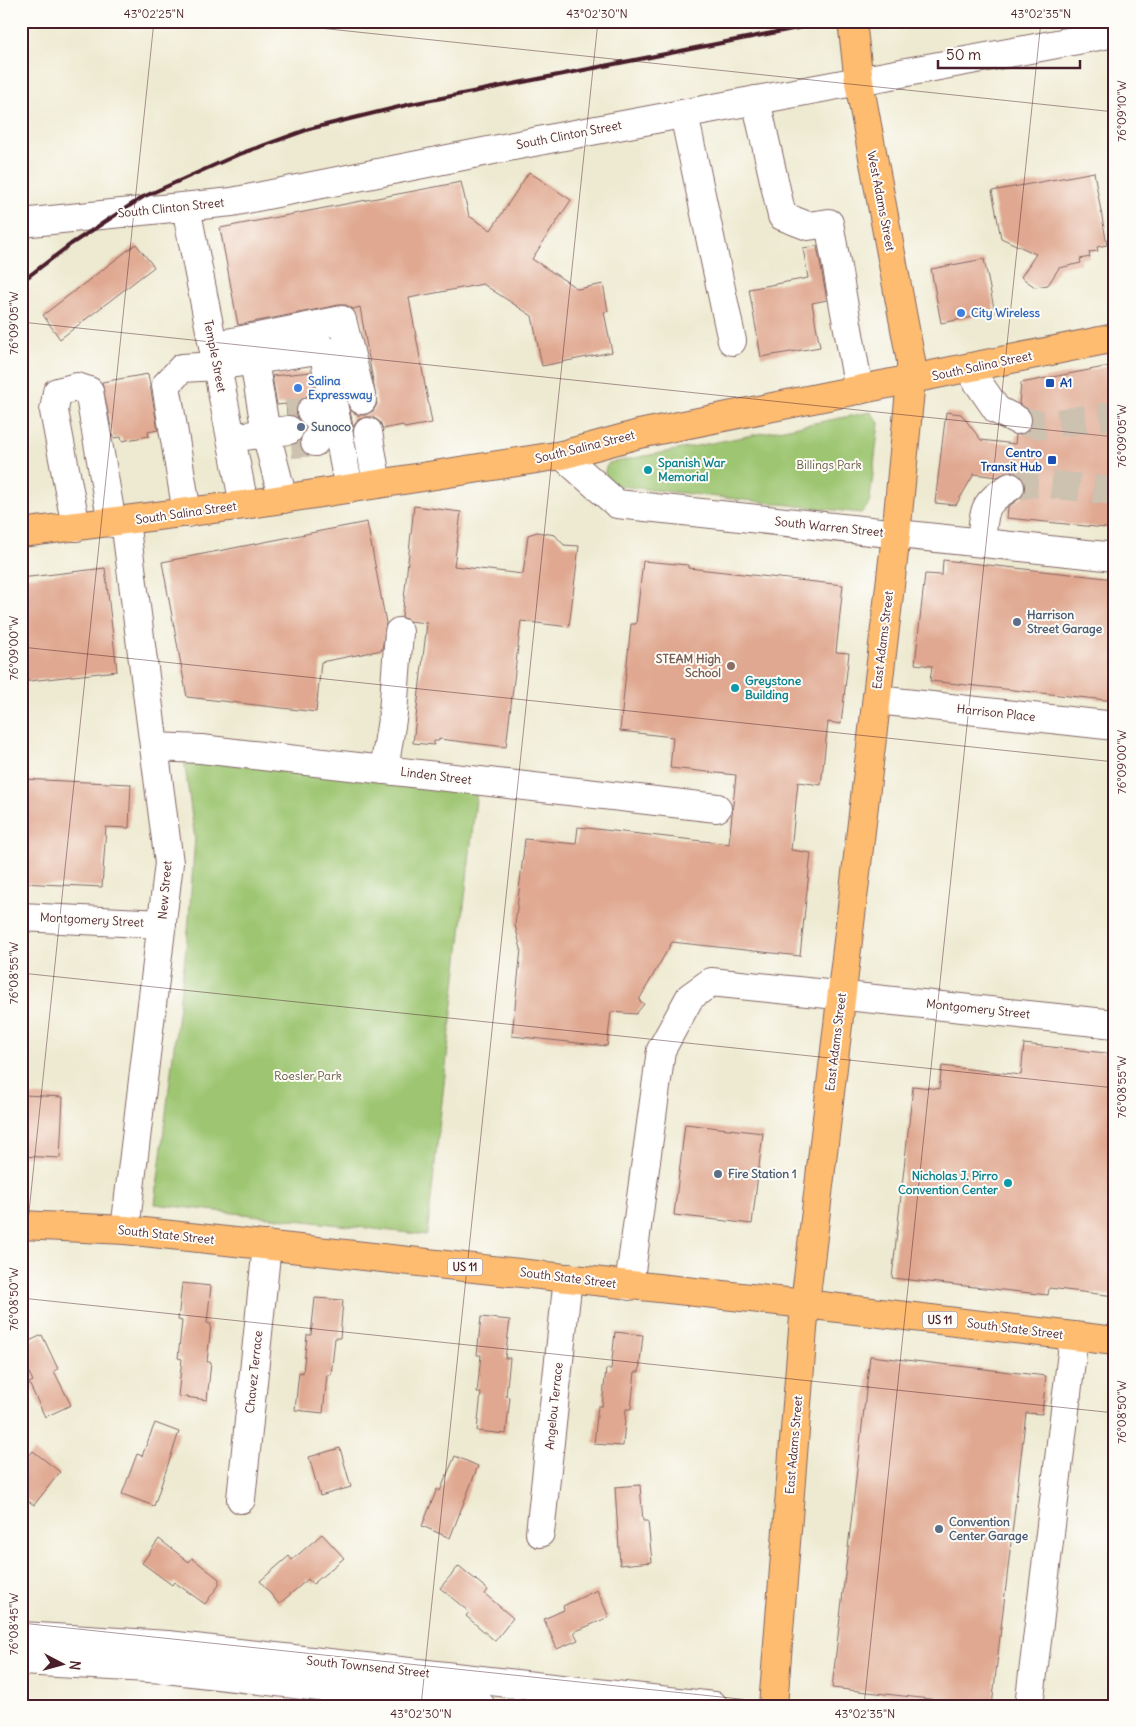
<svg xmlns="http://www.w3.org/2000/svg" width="1136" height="1727" viewBox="0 0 1136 1727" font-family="Delius,sans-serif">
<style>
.green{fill:#9ec672;stroke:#74724e}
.building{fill:#e0a890}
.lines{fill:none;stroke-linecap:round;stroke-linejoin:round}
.minor-tunnel{stroke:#cdc1b0;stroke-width:28;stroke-dasharray:28 14;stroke-linecap:butt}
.minor-casing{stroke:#836665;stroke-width:30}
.major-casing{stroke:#836665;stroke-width:30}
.minor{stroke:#fff;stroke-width:28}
.major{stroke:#fdbc6f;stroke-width:28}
.rail{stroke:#4a1f2b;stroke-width:4}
.ticks{fill:none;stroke:#4a1f2b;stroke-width:1;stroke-opacity:0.45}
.shop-dot{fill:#3f7fe0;stroke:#fdfcf7;stroke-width:2}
.transit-dot{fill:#1a4fb4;stroke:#fdfcf7;stroke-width:2}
.service-dot{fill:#5c6f8a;stroke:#fdfcf7;stroke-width:2}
.culture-dot{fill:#0f9aa8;stroke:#fdfcf7;stroke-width:2}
.education-dot{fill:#8d6e63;stroke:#fdfcf7;stroke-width:2}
.labels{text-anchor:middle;stroke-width:4;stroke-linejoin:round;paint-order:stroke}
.shield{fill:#fdfcf7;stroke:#806168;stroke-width:1}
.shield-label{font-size:11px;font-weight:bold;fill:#4a1f2b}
.street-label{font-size:12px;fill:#4a1f2b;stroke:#fdfcf7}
.shop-label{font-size:12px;font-weight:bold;fill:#366cbe;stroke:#fdfcf7;text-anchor:start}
.transit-label{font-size:12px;font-weight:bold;fill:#164399;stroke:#fdfcf7;text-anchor:start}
.service-label{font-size:12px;font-weight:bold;fill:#4e5e75;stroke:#fdfcf7;text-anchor:start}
.culture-label{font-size:12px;font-weight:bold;fill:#0d838f;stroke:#fdfcf7;text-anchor:start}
.park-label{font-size:12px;fill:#675944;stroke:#fdfcf7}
.education-label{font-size:12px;font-weight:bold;fill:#785e54;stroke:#fdfcf7;text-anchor:end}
.neatline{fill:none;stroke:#4a1f2b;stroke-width:2}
.ticks-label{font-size:12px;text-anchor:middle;fill:#4a1f2b}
</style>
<rect width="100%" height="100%" fill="#fdfcf7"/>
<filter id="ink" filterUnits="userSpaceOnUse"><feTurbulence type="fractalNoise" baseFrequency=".02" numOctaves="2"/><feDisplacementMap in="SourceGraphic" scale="10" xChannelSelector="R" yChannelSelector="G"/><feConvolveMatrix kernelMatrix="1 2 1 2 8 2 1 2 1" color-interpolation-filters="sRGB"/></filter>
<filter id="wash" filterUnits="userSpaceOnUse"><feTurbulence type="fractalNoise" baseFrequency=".0096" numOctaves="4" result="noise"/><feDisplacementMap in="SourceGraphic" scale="20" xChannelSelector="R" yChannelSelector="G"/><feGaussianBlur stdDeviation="1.12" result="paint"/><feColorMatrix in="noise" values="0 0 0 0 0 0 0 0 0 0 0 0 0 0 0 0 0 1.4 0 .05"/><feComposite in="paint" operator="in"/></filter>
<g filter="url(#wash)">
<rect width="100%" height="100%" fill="#eeead1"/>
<g class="green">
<path d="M871,412L879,423L870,499L868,506L861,513L611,485C605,476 602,472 609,463Z"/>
<path d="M184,759L477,790L427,1235L155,1204L188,931L195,839Z"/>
</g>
<g id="blocks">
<g class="building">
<path d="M529,172L571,200L532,259L578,289L603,284L608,311L604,312L612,352L542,366L532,316L483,284L409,298L432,423L404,428L403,425L383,429L380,422L373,417H366L358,420L353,427L350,410L357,415H365L373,411L377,404L360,307L353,309L346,305H339L238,325L220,228L461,182L469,216L491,230Z"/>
<path d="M1094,172L1107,245L1097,247L1098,251L1089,252L1090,257L1080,259L1081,263L1059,268L1048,285L1035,287L1021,277L1036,254L1001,238L992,191Z"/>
<path d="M136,244L154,267L60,339L43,315Z"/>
<path d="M817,246L827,300L812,303L820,347L761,357L749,289L808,278L803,248Z"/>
<path d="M984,259L995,313L941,323L931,269Z"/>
<path d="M1115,365V529L1007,518L1008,507L1024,495L1026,487L1023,478L1018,473L1010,471L997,477L974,474L956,505L935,503L946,412L961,414L981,440L1015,444L1016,435L1026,433L1031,427L1033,420L1030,411L1019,404L1021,383Z"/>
<path d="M311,372L316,396H308L300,400L296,406L297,417L287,415L286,404L277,405L272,376Z"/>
<path d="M148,374L158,430L148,432L149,436L122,441L121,437L113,438L102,382Z"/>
<path d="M414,506L461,512L454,566L523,574L528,535L537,532L555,535L564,545L579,546L569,627L521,621L506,747L439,739V741H434V745L413,743L427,623L409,621L402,617Z"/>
<path d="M367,522L386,623L382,650L321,662L316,712L187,697L162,562Z"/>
<path d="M943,560L1115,579V701L930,681L932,666L915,664L925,574L942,575Z"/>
<path d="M643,561L688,565V568L843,585L836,652L849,653L841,724L828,722L821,785L798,782L791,850L811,853L800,956L672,942L639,1000L644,1004L636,1014L611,1012L607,1046L512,1036L521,949L515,925L525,839L576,844L578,827L729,844L736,775L670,768L673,737L620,731L631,624H636Z"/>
<path d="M105,568L117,671L21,682V578Z"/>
<path d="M21,779L131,784L129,828L106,827L102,887L21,883Z"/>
<path d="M1024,1044L1115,1054V1296L1049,1288L1048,1295L892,1278L913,1086L939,1089L942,1066L1021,1075Z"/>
<path d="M24,1095L63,1097L60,1158L21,1156V1111H23Z"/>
<path d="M685,1124L763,1133L752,1224L674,1215Z"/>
<path d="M182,1283L211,1286L207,1323L211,1324L207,1362H211L207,1400L178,1396L182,1359L178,1358L182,1321L178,1320Z"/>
<path d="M315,1298L343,1300L340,1338H335L331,1375H327L323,1413L295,1410L299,1372L303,1373L307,1335H311Z"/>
<path d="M481,1317L510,1320L505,1358H510L506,1396L510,1397L506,1434L477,1431L481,1393H477L481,1355H477Z"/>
<path d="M615,1332L643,1335L639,1372H635L631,1409H626L623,1446L594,1444L598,1406H602L606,1369H611Z"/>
<path d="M42,1335L58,1369L54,1371L71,1405L45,1417L29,1383L33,1381L21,1357V1345Z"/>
<path d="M870,1356L1046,1376L1042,1414L1026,1413L992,1706L832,1688Z"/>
<path d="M155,1423L179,1432L154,1506L122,1494L137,1454L142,1456Z"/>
<path d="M340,1448L351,1487L320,1496L309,1457Z"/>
<path d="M33,1451L60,1472L34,1505L21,1496V1466Z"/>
<path d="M455,1456L478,1466L450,1538L422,1526L437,1489L440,1491Z"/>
<path d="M640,1485L643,1521H648L652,1562L620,1565L615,1487Z"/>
<path d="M322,1534L344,1558L313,1584L308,1579L279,1604L260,1581L289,1556L292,1560Z"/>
<path d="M159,1539L189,1562L192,1558L219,1579V1585L205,1604L174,1582L172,1585L142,1563Z"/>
<path d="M459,1566L488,1590L485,1594L513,1618L495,1641L466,1616L469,1612L440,1588Z"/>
<path d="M597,1590L609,1617L574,1632L578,1640L557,1649L544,1619L564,1610L563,1606Z"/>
</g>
</g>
</g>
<g filter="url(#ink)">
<use href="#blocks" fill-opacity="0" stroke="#836665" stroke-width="1"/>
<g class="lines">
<g class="minor-tunnel">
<path d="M287,414L311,411"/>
<path d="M1017,420L1042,425L1115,415"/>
<path d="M291,444L315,442"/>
<path d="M1010,487L1036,483L1115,491"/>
</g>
<g class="minor-casing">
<g id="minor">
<path d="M756,100L782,216L808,226L829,223L859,390"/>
<path d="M684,114L732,341"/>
<path d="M186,207L244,505"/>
<path d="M21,223L232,202L559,137L1115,33"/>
<path d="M213,346L342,320L362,400"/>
<path d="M968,368L997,410L1017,420"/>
<path d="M311,411L324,426L315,442"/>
<path d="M368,432L377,484"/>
<path d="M231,438L266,433L254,361"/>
<path d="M562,455L617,504L1115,557"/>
<path d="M283,499L266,433L289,430"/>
<path d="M187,513L166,385L182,368L217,366L323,349L349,489"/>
<path d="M125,521L169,863L125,1230"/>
<path d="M76,527L54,411L57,392L77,387L89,391L112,523"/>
<path d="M981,541C985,511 981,504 1010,487"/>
<path d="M877,700L1115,726"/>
<path d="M154,747L201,749L717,808"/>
<path d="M384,770L393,713L399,632"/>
<path d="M21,917L162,924"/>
<path d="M629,1286L661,1050L690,997L711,982L1115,1024"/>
<path d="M241,1499L267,1245"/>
<path d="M540,1533L568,1278"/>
<path d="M21,1636L168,1645L714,1706"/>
<path d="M21,1661L166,1669L481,1706"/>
<path d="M1029,1706L1074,1336"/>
</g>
</g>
<g class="major-casing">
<g id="major">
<path d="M21,533L244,505L562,455L639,434L1115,338"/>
<path d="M21,1225L125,1230L805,1304L1115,1341"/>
<path d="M773,1706L805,1304L896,535L911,380V361L859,82L852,21"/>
</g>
</g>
<use href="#minor" class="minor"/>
<use href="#major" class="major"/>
<path class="rail" d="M21,282L71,244L143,197L237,155L309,129L411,104L833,21"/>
</g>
</g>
<path class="ticks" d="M253,21L1115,112M21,322L1115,437M21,647L1115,762M21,973L1115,1088M21,1288L154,21M21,1298L1115,1413M21,1623L806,1706M421,1706L598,21M864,1706L1041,21"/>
<g class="shop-dot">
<circle cx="961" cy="313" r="5"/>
<circle cx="298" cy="388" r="5"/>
</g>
<g class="transit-dot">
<rect x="1045" y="378" width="10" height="10" rx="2.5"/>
<rect x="1047" y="455" width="10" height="10" rx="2.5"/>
</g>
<g class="service-dot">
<circle cx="301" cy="427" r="5"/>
<circle cx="1017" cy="622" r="5"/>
<circle cx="718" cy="1174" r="5"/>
<circle cx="939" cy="1529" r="5"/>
</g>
<g class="culture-dot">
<circle cx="648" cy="470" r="5"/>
<circle cx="735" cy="688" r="5"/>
<circle cx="1008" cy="1183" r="5"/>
</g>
<circle class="education-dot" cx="731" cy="666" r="5"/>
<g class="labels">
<g class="shield">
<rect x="447.5" y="1258.5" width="35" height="17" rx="4"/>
<rect x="922.5" y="1311.5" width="35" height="17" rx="4"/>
</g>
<g class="shield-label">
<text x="465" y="1271">US 11</text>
<text x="940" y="1324">US 11</text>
</g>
<g class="street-label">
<text transform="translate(569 135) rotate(-11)" y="4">South Clinton Street</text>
<text transform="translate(881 201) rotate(79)" y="4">West Adams Street</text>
<text transform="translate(171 208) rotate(-6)" y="4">South Clinton Street</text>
<text transform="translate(215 356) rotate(79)" y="4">Temple Street</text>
<text transform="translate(982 366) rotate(-12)" y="4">South Salina Street</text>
<text transform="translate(585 447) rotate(-14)" y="4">South Salina Street</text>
<text transform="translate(186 513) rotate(-8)" y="4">South Salina Street</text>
<text transform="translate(829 527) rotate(6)" y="4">South Warren Street</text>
<text transform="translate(883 640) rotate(-83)" y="4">East Adams Street</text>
<text transform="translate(996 713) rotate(6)" y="4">Harrison Place</text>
<text transform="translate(436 776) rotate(7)" y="4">Linden Street</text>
<text transform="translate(165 890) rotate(-85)" y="4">New Street</text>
<text transform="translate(92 920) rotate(3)" y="4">Montgomery Street</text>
<text transform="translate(978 1009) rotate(6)" y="4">Montgomery Street</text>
<text transform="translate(836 1042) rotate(-83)" y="4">East Adams Street</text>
<text transform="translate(166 1235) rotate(6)" y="4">South State Street</text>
<text transform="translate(568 1278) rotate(7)" y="4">South State Street</text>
<text transform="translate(1015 1329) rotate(7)" y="4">South State Street</text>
<text transform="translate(254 1372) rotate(-84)" y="4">Chavez Terrace</text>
<text transform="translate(554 1406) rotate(-84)" y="4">Angelou Terrace</text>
<text transform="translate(794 1445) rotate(-85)" y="4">East Adams Street</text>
<text transform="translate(368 1667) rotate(6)" y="4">South Townsend Street</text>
</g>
<g class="shop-label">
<text x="971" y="317">City Wireless</text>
<text x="308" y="385">Salina<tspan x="308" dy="14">Expressway</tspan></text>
</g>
<g class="transit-label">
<text x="1060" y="387">A1</text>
<text x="1042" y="457" text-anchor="end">Centro<tspan x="1042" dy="14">Transit Hub</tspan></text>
</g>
<g class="service-label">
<text x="311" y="431">Sunoco</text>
<text x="1027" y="619">Harrison<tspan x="1027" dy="14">Street Garage</tspan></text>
<text x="728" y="1178">Fire Station 1</text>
<text x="949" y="1526">Convention<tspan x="949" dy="14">Center Garage</tspan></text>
</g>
<g class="culture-label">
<text x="658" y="467">Spanish War<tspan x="658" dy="14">Memorial</tspan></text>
<text x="745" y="685">Greystone<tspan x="745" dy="14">Building</tspan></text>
<text x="998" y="1180" text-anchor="end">Nicholas J. Pirro<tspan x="998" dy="14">Convention Center</tspan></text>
</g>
<g class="park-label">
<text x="829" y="469">Billings Park</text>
<text x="308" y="1080">Roesler Park</text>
</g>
<g class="education-label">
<text x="721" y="663">STEAM High<tspan x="721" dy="14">School</tspan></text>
</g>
</g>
<rect width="1136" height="1727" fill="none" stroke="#fdfcf7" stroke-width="55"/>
<g transform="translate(62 1664) rotate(96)" stroke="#fdfcf7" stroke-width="4" paint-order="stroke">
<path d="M0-4L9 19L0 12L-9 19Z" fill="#4a1f2b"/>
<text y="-8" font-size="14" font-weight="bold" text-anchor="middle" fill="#4a1f2b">N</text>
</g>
<path d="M938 60v8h142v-8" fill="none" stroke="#4a1f2b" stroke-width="2.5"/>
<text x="946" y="60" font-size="15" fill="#4a1f2b" stroke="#fdfcf7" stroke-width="4" paint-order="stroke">50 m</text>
<rect x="28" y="28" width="1080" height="1672" class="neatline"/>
<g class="ticks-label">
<text x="154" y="18">43°02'25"N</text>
<text x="597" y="18">43°02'30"N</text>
<text x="1041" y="18">43°02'35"N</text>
<text transform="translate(1122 111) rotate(-90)" y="4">76°09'10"W</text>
<text transform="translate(14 323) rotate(-90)" y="4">76°09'05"W</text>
<text transform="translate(1122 436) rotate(-90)" y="4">76°09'05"W</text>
<text transform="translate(14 648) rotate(-90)" y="4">76°09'00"W</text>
<text transform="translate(1122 762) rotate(-90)" y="4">76°09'00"W</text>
<text transform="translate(14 973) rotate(-90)" y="4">76°08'55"W</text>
<text transform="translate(1122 1087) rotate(-90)" y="4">76°08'55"W</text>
<text transform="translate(14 1299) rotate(-90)" y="4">76°08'50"W</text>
<text transform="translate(1122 1412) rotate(-90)" y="4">76°08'50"W</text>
<text transform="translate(14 1624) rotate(-90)" y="4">76°08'45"W</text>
<text x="421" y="1718">43°02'30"N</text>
<text x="865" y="1718">43°02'35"N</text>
</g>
</svg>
